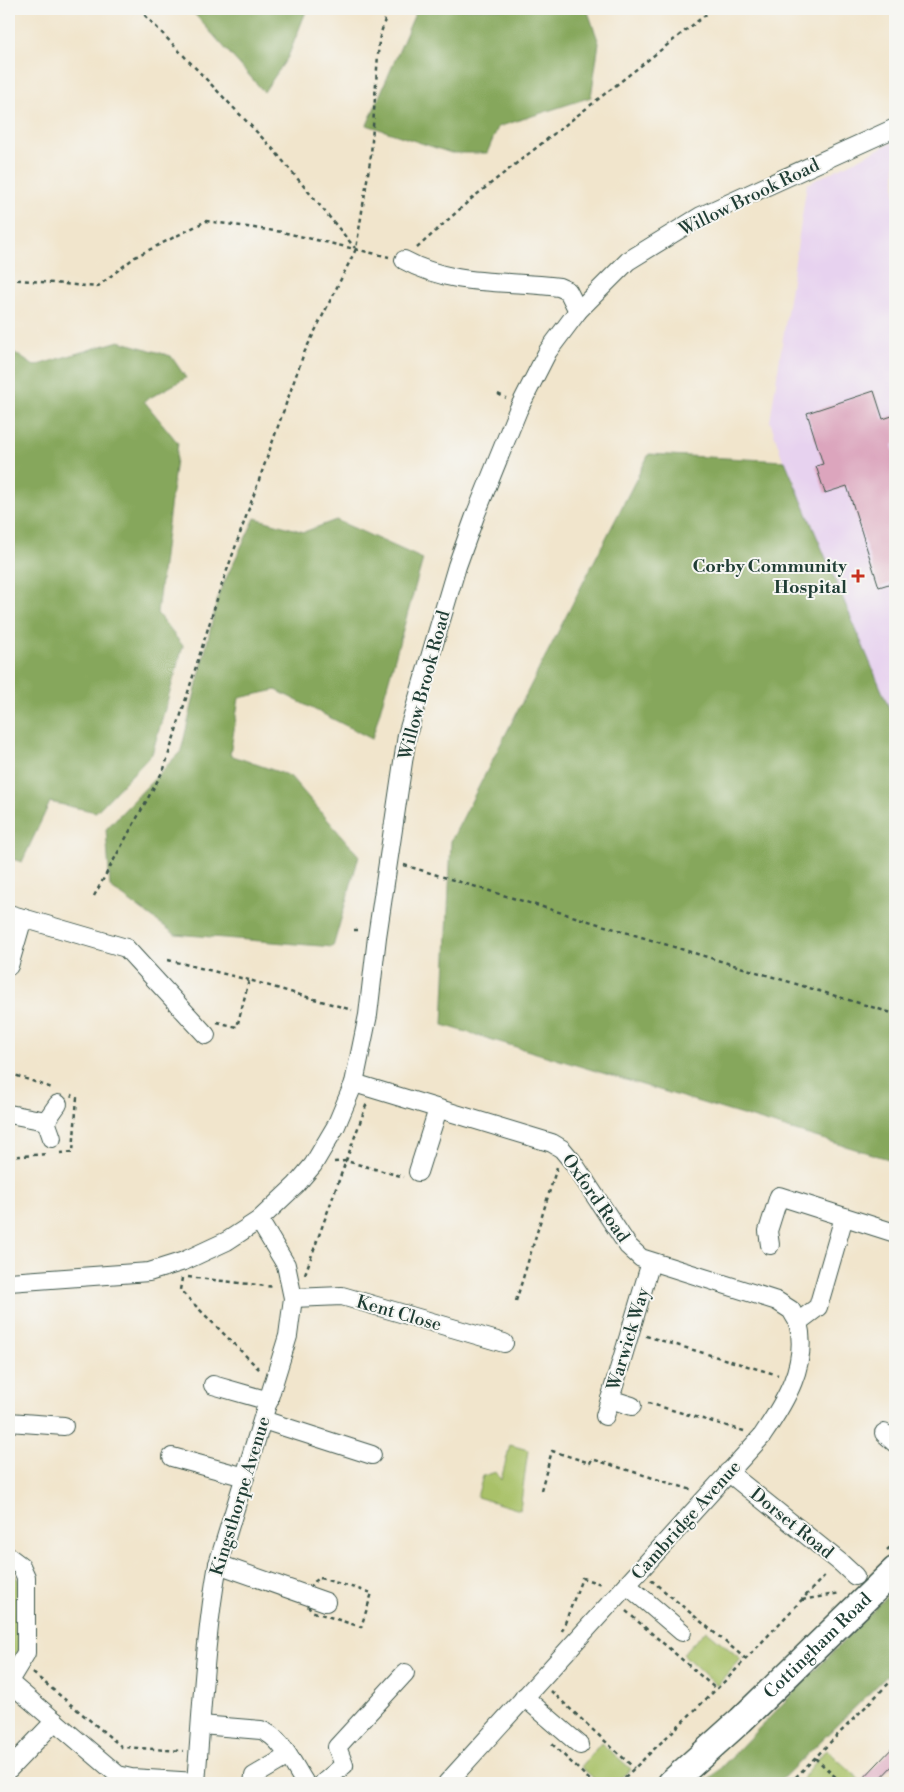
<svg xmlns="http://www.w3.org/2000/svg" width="904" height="1792" viewBox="0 0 904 1792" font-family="'Libre Bodoni',serif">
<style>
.built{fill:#e7d2ef}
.green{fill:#a9c167;stroke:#647f4e}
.forest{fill:#86a75c;stroke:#527248}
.building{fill:#dca5bd}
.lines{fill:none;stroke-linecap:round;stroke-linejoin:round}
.minor-casing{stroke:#3e564b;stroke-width:20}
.highway-casing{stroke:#3e564b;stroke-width:29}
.path{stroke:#3e564b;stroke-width:2.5;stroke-dasharray:4 4;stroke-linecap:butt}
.minor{stroke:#fff;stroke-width:18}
.highway{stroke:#fff;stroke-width:26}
.poi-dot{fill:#c8321e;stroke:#f6f6f2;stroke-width:2}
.labels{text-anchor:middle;stroke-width:4;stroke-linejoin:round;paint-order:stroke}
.street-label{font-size:18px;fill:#1f3d34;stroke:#f6f6f2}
.poi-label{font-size:18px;font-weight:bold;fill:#1f3d34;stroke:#f6f6f2;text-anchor:end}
</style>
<rect width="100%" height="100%" fill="#f6f6f2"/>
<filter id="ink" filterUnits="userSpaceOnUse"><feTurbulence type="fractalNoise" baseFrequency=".02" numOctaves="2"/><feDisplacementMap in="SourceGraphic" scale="10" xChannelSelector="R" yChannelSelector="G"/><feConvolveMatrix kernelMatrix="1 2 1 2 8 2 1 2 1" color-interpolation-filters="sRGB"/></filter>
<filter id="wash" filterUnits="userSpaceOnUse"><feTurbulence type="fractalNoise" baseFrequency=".0096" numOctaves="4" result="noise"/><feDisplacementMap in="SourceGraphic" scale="20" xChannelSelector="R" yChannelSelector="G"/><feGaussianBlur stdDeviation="1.12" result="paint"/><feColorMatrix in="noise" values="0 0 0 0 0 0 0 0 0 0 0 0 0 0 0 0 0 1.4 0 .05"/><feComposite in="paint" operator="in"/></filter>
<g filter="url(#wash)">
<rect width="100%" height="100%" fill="#f1e5cc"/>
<path class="built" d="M895,141V731L875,737L770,421L807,184Z"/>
<g class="green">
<path d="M510,1445L528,1450L520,1510L477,1497L483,1476L496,1472L501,1480Z"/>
<path d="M9,1568L20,1582L19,1650L9,1663Z"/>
<path d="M706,1630L741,1659L717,1686L683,1654Z"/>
<path d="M601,1743L631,1769L615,1783H599L581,1767Z"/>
<path d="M826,1749L863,1783H799Z"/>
</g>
<g class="forest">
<path d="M190,9H307L288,57L264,92Z"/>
<path d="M417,9H587L599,43L591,97L498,127L487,153H451L367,125Z"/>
<path d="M119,341L171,356L186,378L144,401L178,443L157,613L183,646L152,754L96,812L50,802L22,862L9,858V349L34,366Z"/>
<path d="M649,454L785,461L895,722V1161L443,1025L451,841Z"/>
<path d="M255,518L304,532L336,520L423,559L372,739L276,690L239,698L230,755L290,776L359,856L333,947L175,934L110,887L106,829L181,751L219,593Z"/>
<path d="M895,1588V1668L778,1783H706Z"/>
</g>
<g id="blocks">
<g class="building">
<path d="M874,391L883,419L895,415V444L892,445L895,456V582L879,587L847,486L825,493L816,466L823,464L807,413Z"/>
<path d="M895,1745V1763L876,1783H859Z"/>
</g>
</g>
</g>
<g filter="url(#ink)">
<use href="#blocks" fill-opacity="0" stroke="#3e564b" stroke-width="1"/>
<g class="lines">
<g class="minor-casing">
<g id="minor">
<path d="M404,260C453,287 506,280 559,287L568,291L578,311"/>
<path d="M9,914L126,948L206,1035"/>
<path d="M9,966L23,918"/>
<path d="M354,1083L552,1143L562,1149L572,1161L628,1246L641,1258L777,1301L791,1310L798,1322"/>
<path d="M9,1114L46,1121"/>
<path d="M52,1138L46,1121L58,1104"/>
<path d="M418,1172L438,1109"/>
<path d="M770,1245L768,1231L779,1196L895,1233"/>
<path d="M9,1282L149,1272L184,1261L227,1241L259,1220L296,1185L313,1165L336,1126L354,1083L368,1015L377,937L407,735L457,566L475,516L518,410L548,351L578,311L628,261L701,216L895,128"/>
<path d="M293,1298L342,1296L504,1343"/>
<path d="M213,1385L269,1401"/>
<path d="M610,1399L632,1406"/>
<path d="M605,1416L651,1262"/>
<path d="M263,1420L372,1455"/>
<path d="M9,1422L64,1426"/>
<path d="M884,1433L895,1443"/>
<path d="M172,1457L245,1477"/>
<path d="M728,1472L841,1563L855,1576"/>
<path d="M9,1557L21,1566L26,1577V1653L9,1681"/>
<path d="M218,1564L326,1602"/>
<path d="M627,1585L682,1632"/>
<path d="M9,1682L118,1775L131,1778L197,1782"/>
<path d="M524,1697L580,1745"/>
<path d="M201,1725L261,1730C282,1737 293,1765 305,1783"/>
<path d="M9,1769L55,1721"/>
<path d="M196,1783C202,1710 205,1636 218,1564L288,1336L293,1298L286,1265L259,1220"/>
<path d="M253,1783L254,1776L288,1756"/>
<path d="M323,1783L344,1765L337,1747L405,1673"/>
<path d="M447,1783L762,1436C785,1402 809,1364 798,1322L818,1307L844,1217"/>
</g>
</g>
<g class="highway-casing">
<g id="highway">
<path id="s1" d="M671,1783L741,1720L895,1570"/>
</g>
</g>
<g class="path">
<path d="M139,9L273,149L355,248"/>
<path d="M417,248L471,199L713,9"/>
<path d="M9,279L97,287L135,257L206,221L282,232L389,257"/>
<path d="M498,394L506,398"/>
<path d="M404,865L895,1014"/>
<path d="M94,896L164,769L219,593L304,353L356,249L371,155L379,40L388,9"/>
<path d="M354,930H362"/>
<path d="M168,960L249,980"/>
<path d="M217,1022L237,1027L249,980L352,1010"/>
<path d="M9,1073L52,1088"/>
<path d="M60,1153L73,1152L77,1097L71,1095"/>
<path d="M9,1157L47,1154"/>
<path d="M334,1162L346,1161L404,1177"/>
<path d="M305,1274L367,1103"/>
<path d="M188,1277L275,1287"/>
<path d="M182,1278L180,1290L261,1371"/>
<path d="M516,1301L557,1167"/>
<path d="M646,1336L778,1375"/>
<path d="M648,1403L744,1431"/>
<path d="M541,1490L552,1451L590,1463L592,1459L692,1490"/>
<path d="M887,1550L895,1543"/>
<path d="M320,1578L372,1593L361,1627L311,1611L305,1601C307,1589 310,1584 320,1578Z"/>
<path d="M651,1580L746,1659"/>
<path d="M802,1600L841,1593"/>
<path d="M626,1611L716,1689"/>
<path d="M562,1631L582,1578L604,1585"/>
<path d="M33,1673L122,1747L183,1751"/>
<path d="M551,1691L634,1768"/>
<path d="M552,1744L593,1783"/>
<path d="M815,1758L842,1783"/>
<path d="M619,1783L729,1677L827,1573"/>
<path d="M790,1783L895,1677"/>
</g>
<use href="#minor" class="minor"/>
<use href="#highway" class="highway"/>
</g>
</g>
<path class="poi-dot" d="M855.5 568.5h5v5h5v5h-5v5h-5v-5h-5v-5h5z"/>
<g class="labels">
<g class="street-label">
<text transform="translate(749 197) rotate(-26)" y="6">Willow Brook Road</text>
<text transform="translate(424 685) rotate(-75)" y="6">Willow Brook Road</text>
<text transform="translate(596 1198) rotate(55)" y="6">Oxford Road</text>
<text transform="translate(399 1313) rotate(16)" y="6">Kent Close</text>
<text transform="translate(628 1339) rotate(-73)" y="6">Warwick Way</text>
<text transform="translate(240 1496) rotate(-73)" y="6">Kingsthorpe Avenue</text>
<text transform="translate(686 1520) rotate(-48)" y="6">Cambridge Avenue</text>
<text transform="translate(792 1523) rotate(39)" y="6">Dorset Road</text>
<text dy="6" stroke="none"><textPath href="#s1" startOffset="201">Cottingham Road</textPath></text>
</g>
<g class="poi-label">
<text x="847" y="572">Corby Community<tspan x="847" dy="21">Hospital</tspan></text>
</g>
</g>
<rect width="904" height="1792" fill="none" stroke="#f6f6f2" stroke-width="30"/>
</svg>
